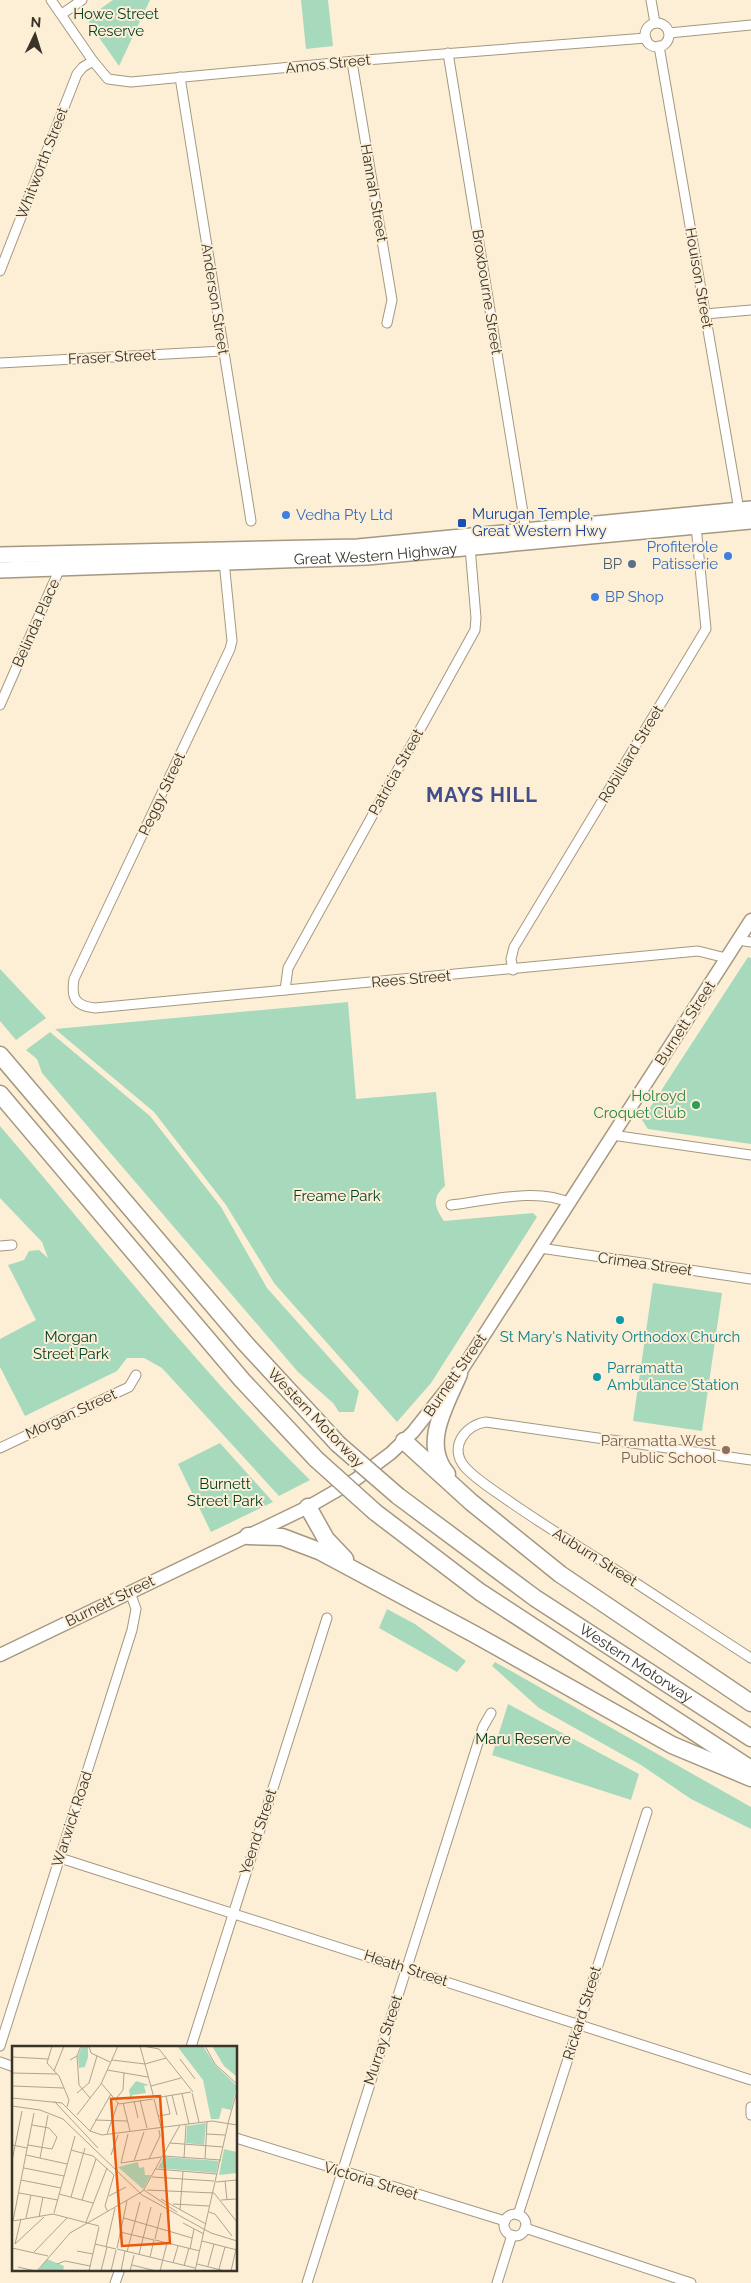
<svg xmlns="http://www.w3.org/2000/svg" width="751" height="2283" viewBox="0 0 751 2283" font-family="Raleway,sans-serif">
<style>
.green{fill:#a7dabd}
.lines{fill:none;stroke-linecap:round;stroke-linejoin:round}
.minor-casing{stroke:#a59881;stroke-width:11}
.secondary-casing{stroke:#a59881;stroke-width:15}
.trunk-casing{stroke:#a59881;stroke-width:18}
.motorway-casing{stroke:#a59881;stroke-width:19}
.minor{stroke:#fff;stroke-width:9}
.secondary{stroke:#fff;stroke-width:12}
.trunk{stroke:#fff;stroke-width:15}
.motorway{stroke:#fff;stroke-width:16}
.motorway-bridge-casing{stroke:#a59881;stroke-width:19;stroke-linecap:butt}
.motorway-bridge{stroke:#fff;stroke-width:16}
.shop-dot{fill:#3f7fe0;stroke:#fdefd6;stroke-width:2}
.transit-dot{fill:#1a4fb4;stroke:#fdefd6;stroke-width:2}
.service-dot{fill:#5c6f8a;stroke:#fdefd6;stroke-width:2}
.leisure-dot{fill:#2e9e5b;stroke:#fdefd6;stroke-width:2}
.culture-dot{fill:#0f9aa8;stroke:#fdefd6;stroke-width:2}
.education-dot{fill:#8d6e63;stroke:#fdefd6;stroke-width:2}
.labels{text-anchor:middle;stroke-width:4;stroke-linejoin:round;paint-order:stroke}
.park-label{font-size:15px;fill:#004127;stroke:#fdefd6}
.street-label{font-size:15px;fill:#39332a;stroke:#fdefd6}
.transit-label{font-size:15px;fill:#164399;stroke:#fdefd6;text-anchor:start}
.shop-label{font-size:15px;fill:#366cbe;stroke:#fdefd6;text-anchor:start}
.service-label{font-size:15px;fill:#4e5e75;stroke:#fdefd6;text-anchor:end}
.leisure-label{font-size:15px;fill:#27864d;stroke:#fdefd6;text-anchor:end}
.culture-label{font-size:15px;fill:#0d838f;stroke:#fdefd6}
.education-label{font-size:15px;fill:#785e54;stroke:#fdefd6;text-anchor:end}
.district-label{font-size:20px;font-weight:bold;letter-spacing:1px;fill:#424d89;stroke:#fdefd6}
.inset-road{fill:none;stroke:#afa491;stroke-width:1}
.view{fill:#e8590c;fill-opacity:0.15;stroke:#e8590c;stroke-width:2.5}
.inset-edge{fill:none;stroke:#39332a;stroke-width:2.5}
</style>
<rect width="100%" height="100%" fill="#fdefd6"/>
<g class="green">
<path d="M113,0H150L119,66L89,23L90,16Z"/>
<path d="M301,0H328L333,46L306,49Z"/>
<path d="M748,957L751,958V1144L648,1129L642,1120Z"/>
<path d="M0,969L46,1018L16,1040L0,1021Z"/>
<path d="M348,1002L356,1099L436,1092L445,1186C432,1197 434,1207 444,1221L533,1213L537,1217L431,1383L397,1422L274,1283L226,1205L154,1112L55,1029Z"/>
<path d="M50,1032L150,1116L221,1207L267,1288L359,1391L354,1412H339L333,1403L298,1372L42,1073L37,1059L26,1050Z"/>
<path d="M0,1126C102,1245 198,1369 310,1480L279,1496L162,1368L144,1358H127L117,1371L25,1416L0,1367V1339L36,1320L8,1265L24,1260L29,1251L39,1250L48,1258L42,1242L0,1198Z"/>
<path d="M653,1283L722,1293L702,1431L633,1421Z"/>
<path d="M220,1443L273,1502L211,1532L178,1464Z"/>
<path d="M387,1609L415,1624L466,1661L457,1672L379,1628Z"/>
<path d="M495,1662L751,1807V1829L691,1799L641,1765L539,1708L492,1666Z"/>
<path d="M508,1704L639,1774L631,1800L492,1755Z"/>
</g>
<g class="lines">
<g class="minor-casing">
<g id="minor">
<path d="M51,0L93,61L108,79L131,82L366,60L646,38"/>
<path d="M651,0L655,23"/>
<path d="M62,14L82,0"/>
<circle cx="657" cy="35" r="12"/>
<path d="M669,33L751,25"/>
<path d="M659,46L739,510"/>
<path d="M448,53L526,531"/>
<path d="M352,62L392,300L387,323"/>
<path d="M180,77L251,521"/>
<path d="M0,271L77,74L83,67L93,61"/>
<path d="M705,314L751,310"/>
<path d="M0,363L223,351"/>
<path d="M224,561L232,641L230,649L74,979C71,998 75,1006 95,1008L698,951L726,958"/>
<path d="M0,705L60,568"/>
<path d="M738,940L751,942"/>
<path d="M513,970L511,959L514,947L706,629L696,526"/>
<path d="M285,990L288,968L475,630L476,618L470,547"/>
<path d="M612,1135L751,1155"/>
<path d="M451,1205C485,1201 539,1187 569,1203"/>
<path d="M0,1246L12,1245"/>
<path d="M540,1248L751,1279"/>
<path d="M0,1448L129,1387L136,1375"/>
<path d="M751,1460L486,1422C465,1425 449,1447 464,1466C475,1479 492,1489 506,1499C540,1523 576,1545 611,1567C658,1597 704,1628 751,1658"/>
<path d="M60,1858L751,2080"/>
<path d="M0,2046L132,1630L136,1609L130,1592"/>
<path d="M191,2047L327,1618"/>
<path d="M0,2062L14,2067"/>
<path d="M751,2107V2115"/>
<path d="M236,2138L505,2221"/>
<circle cx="515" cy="2225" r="11"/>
<path d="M518,2215L647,1812"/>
<path d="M525,2228L691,2283"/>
<path d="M115,2283L120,2269"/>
<path d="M307,2283L483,1727L491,1713"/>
<path d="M497,2283L512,2235"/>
</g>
</g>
<g class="secondary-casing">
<path id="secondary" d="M0,1655L308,1507L355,1480L391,1453L413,1432L459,1374L751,920"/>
</g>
<g class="trunk-casing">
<g id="trunk">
<path d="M0,555L358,547L751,509"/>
<path id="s1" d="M0,570L367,557L751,521"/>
</g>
</g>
<g class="motorway-casing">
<g id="motorway">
<path d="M0,1055L245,1343L338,1444"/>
<path d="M0,1094L242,1380L316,1459"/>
<path d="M404,1441L471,1502L560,1574L751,1703"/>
<path d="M447,1474C421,1444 446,1405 459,1374"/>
<path id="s2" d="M398,1496L535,1598L751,1738"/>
<path d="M308,1507L326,1539L345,1559"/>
<path d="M375,1512L480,1592L751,1769"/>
<path d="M248,1536L282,1537L319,1551L474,1634L672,1745L751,1778"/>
</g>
</g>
<use href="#minor" class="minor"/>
<use href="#secondary" class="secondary"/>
<use href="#trunk" class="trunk"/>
<use href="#motorway" class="motorway"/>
<g class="motorway-bridge-casing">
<g id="motorway-bridge">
<path d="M338,1444L398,1496"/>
<path d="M316,1459L375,1512"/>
</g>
</g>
<use href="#motorway-bridge" class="motorway-bridge"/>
</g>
<g class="shop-dot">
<circle cx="286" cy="515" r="5"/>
<circle cx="728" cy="556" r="5"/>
<circle cx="595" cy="597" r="5"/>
</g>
<rect class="transit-dot" x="457" y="518" width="10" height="10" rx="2.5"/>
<circle class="service-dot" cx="632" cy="564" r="5"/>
<circle class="leisure-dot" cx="696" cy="1105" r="5"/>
<g class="culture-dot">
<circle cx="620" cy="1320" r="5"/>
<circle cx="597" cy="1377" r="5"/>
</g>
<circle class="education-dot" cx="726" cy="1450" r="5"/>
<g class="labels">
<g class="park-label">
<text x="116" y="19">Howe Street<tspan x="116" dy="17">Reserve</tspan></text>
<text x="337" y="1201">Freame Park</text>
<text x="71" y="1342">Morgan<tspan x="71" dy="17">Street Park</tspan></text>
<text x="225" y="1489">Burnett<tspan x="225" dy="17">Street Park</tspan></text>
<text x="523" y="1744">Maru Reserve</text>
</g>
<g class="street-label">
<text transform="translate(328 64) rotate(-6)" y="5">Amos Street</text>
<text transform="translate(42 163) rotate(-69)" y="5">Whitworth Street</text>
<text transform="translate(374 193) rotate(80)" y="5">Hannah Street</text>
<text transform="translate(699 278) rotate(80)" y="5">Houison Street</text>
<text transform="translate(487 292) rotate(81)" y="5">Broxbourne Street</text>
<text transform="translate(215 299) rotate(81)" y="5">Anderson Street</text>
<text transform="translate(112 357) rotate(-3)" y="5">Fraser Street</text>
<text dy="5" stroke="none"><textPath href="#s1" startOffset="376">Great Western Highway</textPath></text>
<text transform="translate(36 623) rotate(-66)" y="5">Belinda Place</text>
<text transform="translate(631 754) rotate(-59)" y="5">Robilliard Street</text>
<text transform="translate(396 772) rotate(-61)" y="5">Patricia Street</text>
<text transform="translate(162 794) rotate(-65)" y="5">Peggy Street</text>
<text transform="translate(411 979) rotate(-5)" y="5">Rees Street</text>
<text transform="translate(685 1023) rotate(-57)" y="5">Burnett Street</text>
<text transform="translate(645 1264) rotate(8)" y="5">Crimea Street</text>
<text transform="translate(455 1375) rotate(-55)" y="5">Burnett Street</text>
<text transform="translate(71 1414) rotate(-25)" y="5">Morgan Street</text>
<text transform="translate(316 1418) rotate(46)" y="5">Western Motorway</text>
<text transform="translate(595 1557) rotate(32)" y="5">Auburn Street</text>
<text transform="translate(110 1601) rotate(-26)" y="5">Burnett Street</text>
<text dy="5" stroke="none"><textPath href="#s2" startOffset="291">Western Motorway</textPath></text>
<text transform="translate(72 1819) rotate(-72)" y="5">Warwick Road</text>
<text transform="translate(258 1832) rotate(-72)" y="5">Yeend Street</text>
<text transform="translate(406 1968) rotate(18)" y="5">Heath Street</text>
<text transform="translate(582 2013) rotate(-73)" y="5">Rickard Street</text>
<text transform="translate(383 2040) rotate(-72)" y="5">Murray Street</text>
<text transform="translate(371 2181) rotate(17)" y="5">Victoria Street</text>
</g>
<g class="transit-label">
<text x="472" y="519">Murugan Temple,<tspan x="472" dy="17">Great Western Hwy</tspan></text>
</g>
<g class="shop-label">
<text x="296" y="520">Vedha Pty Ltd</text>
<text x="718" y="552" text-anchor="end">Profiterole<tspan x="718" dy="17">Patisserie</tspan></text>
<text x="605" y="602">BP Shop</text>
</g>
<g class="service-label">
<text x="622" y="569">BP</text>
</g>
<g class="leisure-label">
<text x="686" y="1101">Holroyd<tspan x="686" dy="17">Croquet Club</tspan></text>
</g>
<g class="culture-label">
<text x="620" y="1342">St Mary's Nativity Orthodox Church</text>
<text x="607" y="1373" text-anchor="start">Parramatta<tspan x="607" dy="17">Ambulance Station</tspan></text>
</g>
<g class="education-label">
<text x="716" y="1446">Parramatta West<tspan x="716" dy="17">Public School</tspan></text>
</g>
<g class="district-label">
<text x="482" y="802">MAYS HILL</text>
</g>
</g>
<g transform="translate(12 2046)">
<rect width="225" height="225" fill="#fdefd6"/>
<path d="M70,0H76V11L73,21L67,22L66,10ZM165,0H191L203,19L225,40L219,64L210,62L207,73H199L191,34ZM200,0H225V31L212,20ZM124,35L137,39L132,40L134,47L120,49L119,55L117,44ZM194,77L192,99L174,97L175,80ZM212,103L225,106V127L207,129ZM152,111L207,115L204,127L146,122ZM126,116L127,122L132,121L133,129H139L131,143L106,121ZM35,213L52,220L51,225H26Z" fill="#a7dabd"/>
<path class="inset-road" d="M40,0L35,17L47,30L57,54L55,61M77,0L79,7L98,16M128,0L142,52M131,0L147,3L181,46M193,0L203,18L225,38M65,10L67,39L78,52M0,11L36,13M168,13L183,33M58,14L65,10L69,0M100,14L133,18L154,12M95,24L136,31M42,25L52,0M0,27L45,28M89,37L107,58L141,53M0,40L52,42M139,40L169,32M65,47L77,37L85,10M180,47L187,76M170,48L177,78M160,49L165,69M0,52L50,57L78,85L90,89L200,75L225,79M143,52L179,46M142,53L149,81M103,54L111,44L112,27M128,54L135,82M42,55L86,102M122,55L126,72M111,57L118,85M0,60L28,64L51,73L130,149L199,187L225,195M65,69L89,38L106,0M146,70L158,68L154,50M83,74L115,75M216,77L225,45M78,85L99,48M95,88L106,57M116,88L109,117L149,111M194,88L213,89M158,97L211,101M0,99L15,102M16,99L40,103L45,91L37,82L20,79M59,104L81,110L102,129L93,160L96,166M14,109L55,118M99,109L106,89M151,110L209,114M28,112L36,69M172,112L174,79M137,113L148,90L147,84M193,113L195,76M0,115L10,65M122,115L132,86M12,122L52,130M144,123L205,128M140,131L202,135M9,134L49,142M213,135L215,154M204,136L225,134M132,144L165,166M135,144L202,147L225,176M7,147L46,154M47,148L81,157M97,150L114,141M59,151L73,102M149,153L194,178M70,154L84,113M209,154L225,153M161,158L197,160M168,164L171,125M197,166L203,168L220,190M42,167L63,90M27,171L31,151M14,172L19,149M112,172L180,192M1,175L22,67M1,175L41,168L87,180M74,176L95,122M171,177L192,188M108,186L142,194M143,193L149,167M143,194L188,205M190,195L225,204M3,198L32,171M3,198L9,173M83,198L104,203M94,201L103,162M0,202L36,210M105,202L115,155M105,203L183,222M178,203L182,183M65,205L81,208M22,206L55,172M115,206L128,156M127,208L139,161M138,211L142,194M161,217L166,200M45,218L53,215L78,220M185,218L213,225M120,219L144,225M172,220L177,202M196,220L202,198M6,221L23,225M207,223L213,201M25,225L58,187L131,145L168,79M77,225L87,181M89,225L95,201M99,225L104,204M109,225L113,205M118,225L122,209M148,225L155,197M183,225L216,78M219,225L225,199"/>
<path class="view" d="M148,50L158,197L110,200L99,53Z"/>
<rect width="225" height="225" class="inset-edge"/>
</g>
<g transform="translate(35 35) rotate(4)" stroke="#fdefd6" stroke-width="4" paint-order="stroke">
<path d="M0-4L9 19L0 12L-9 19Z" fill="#39332a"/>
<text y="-8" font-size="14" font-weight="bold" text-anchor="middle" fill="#39332a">N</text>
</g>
</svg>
